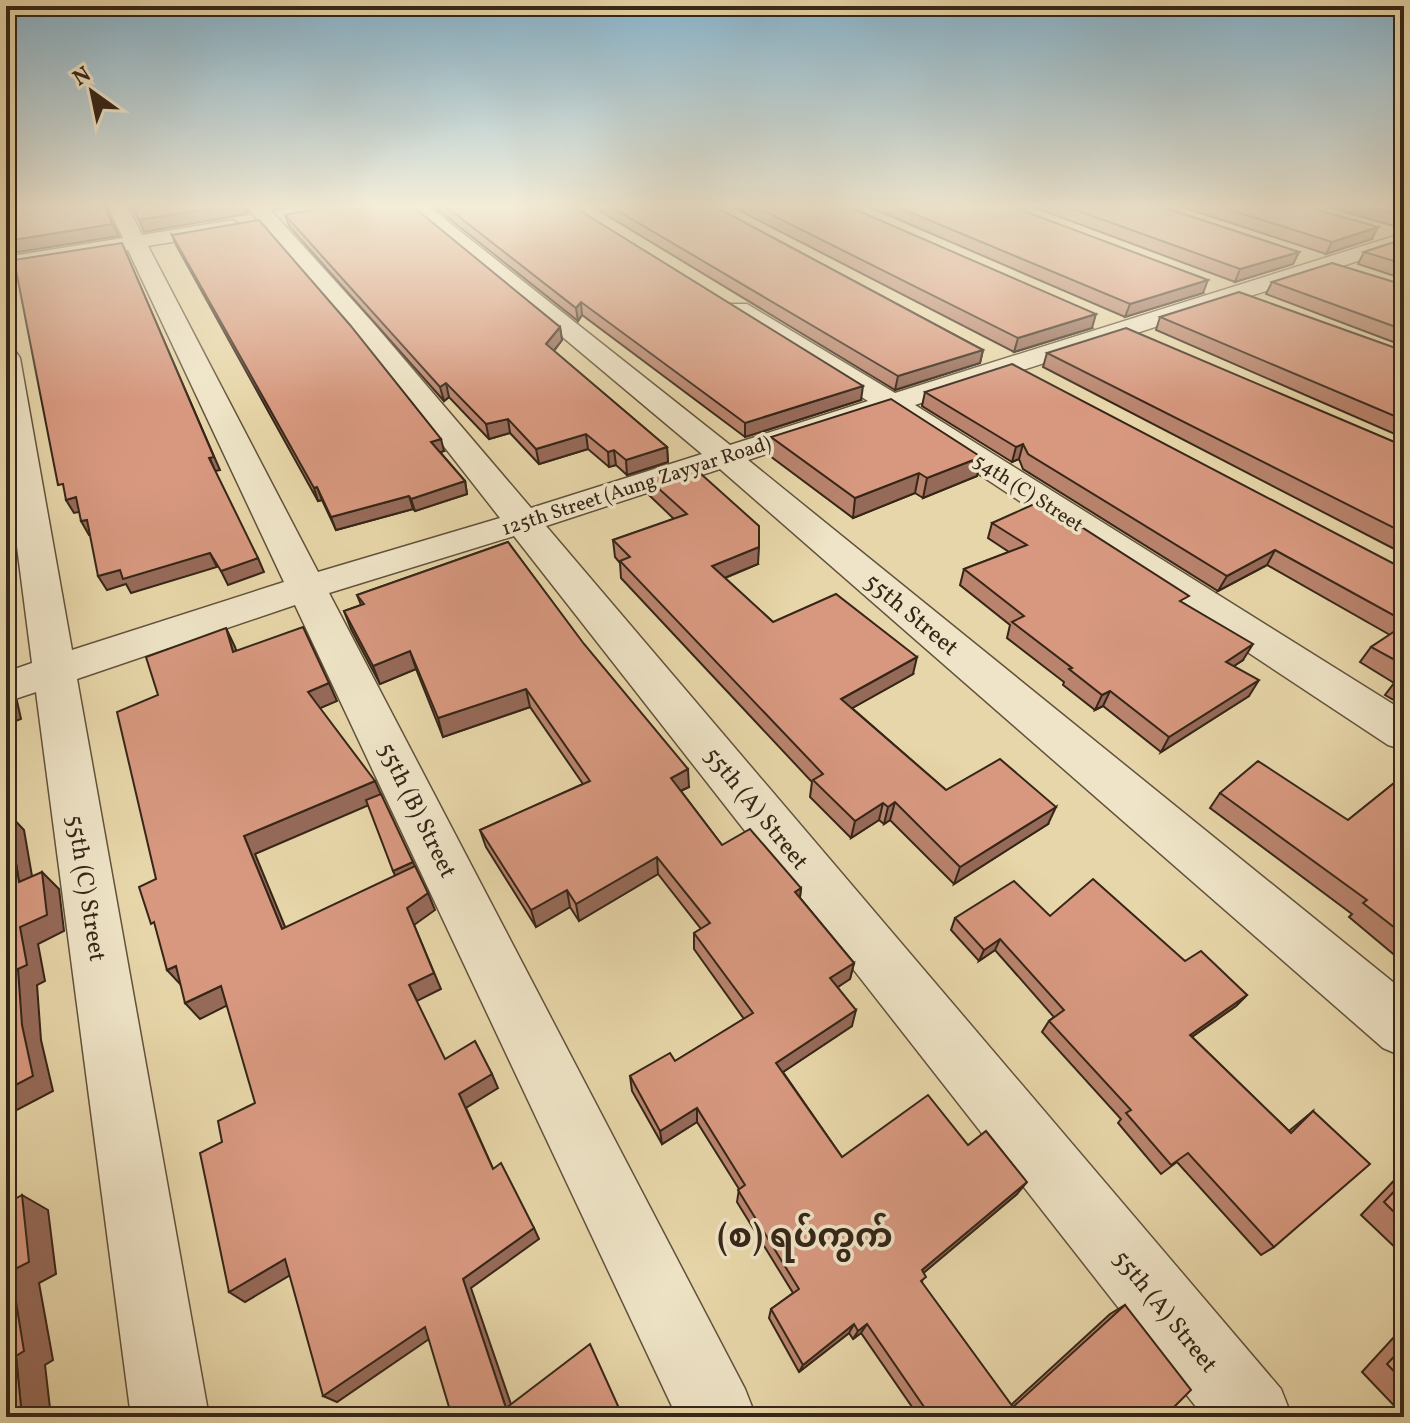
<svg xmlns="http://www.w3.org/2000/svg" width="1410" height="1423" viewBox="0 0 1410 1423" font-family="Vollkorn,'Noto Sans Myanmar',serif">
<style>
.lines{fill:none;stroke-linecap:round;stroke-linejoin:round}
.minor-casing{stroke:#62523c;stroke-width:3}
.minor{fill:#efe4c7;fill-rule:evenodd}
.wall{fill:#b9836d;stroke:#362618;stroke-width:2}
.shaded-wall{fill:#966a59;stroke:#362618;stroke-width:2}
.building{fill:#d7987f;stroke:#362618;stroke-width:2}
.labels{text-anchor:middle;stroke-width:7;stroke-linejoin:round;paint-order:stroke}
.far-street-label{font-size:20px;fill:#362618;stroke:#efe4c7}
.street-label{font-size:24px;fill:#362618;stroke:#efe4c7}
.near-quarter-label{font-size:34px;font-weight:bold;fill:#362618;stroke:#efe4c7}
</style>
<rect width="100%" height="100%" fill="#e7d6a9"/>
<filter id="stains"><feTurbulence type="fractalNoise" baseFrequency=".0025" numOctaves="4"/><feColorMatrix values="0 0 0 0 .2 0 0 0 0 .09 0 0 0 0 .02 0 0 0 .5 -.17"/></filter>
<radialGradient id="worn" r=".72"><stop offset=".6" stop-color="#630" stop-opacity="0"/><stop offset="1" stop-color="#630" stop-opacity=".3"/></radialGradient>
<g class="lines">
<g class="minor-casing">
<path id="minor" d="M107,205H127L142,235L232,220L242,226L232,232L148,246L318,572L500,518L356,334L245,205H266L374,324L531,508L702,454L405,205H427L730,445L868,401L729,314L726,309L729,304H747L895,393L1404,233V246L915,405L1404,711V750L1388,745L888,414L748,460L1404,991V1057L1383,1048L720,469L546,526L1281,1389L1292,1417H1204L514,536L329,593L745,1389L756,1417H677L295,605L77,679L209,1417H131L36,692L6,702V672L32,663L6,461V350L16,352L20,358L72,650L284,582L128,250L6,271V257L123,238Z"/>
</g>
<use href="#minor" class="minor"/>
</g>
<g class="wall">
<path d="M432,205H571L861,400L745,437L582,315L578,321Z"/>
<path d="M590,205H712L983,350L980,363L895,390Z"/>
<path d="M729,205H845L1092,328L1014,352Z"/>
<path d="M865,205H1008L1203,293L1125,317Z"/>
<path d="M1028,205H1156L1299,252L1293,264L1235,282Z"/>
<path d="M1176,205H1301L1372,239L1326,254Z"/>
<path d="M1321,205H1404V229Z"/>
<path d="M285,215L560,327L562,340L554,351L667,447L668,462L627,475L616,465L609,467L588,449L539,464L510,433L489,439L449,397L444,401L289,226Z"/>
<path d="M172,235L444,451L440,452L465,481L467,494L415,511L413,509L336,530L322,500L318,501L176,245Z"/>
<path d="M1404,239V279L1358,264L1364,252Z"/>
<path d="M1272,282L1404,285V346L1266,294Z"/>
<path d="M1160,317L1404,351V438L1156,330Z"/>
<path d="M1047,353L1404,446V554L1043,367Z"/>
<path d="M925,392L1404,568V706L1385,695L1394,683L1360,662L1371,647L1390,635L1267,565L1218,591L1023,469L1019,459L1012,462L922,406Z"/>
<path d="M771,437L981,457L977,476L923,498L915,493L853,518L770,456Z"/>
<path d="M648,479L758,564L725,578L773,622L913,674L852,708L946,790L1048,824L954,884L890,820L884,824L879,820L851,838L810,797L812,782L621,578L620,563L615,557L613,540L674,519L649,495Z"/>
<path d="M992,523L1185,604L1243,660L1234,666L1249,696L1161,752L1103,706L1095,710L1063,685L1064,682L1007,638L1010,625L960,585L964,569L1009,552L988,538Z"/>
<path d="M508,542L689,787L681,791L722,845L801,888L800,898L854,963L850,979L838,987L852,1026L783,1072L842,1157L968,1145L1017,1194L923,1273L922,1283L1011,1405L1110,1314L1125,1305L1174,1407L1182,1417H919L861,1333L853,1339L849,1333L799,1372L769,1318L771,1309L793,1293L737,1202L739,1189L697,1122L662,1144L632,1091L630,1076L675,1061L744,1019L694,949V933L701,929L658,874L579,921L570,907L536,927L486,847L480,830L583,784L530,707L443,737L416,669L380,684L351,629L344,611L361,605L357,595Z"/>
<path d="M1404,775V954L1398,958L1349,917L1352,914L1210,808L1220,793L1348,820Z"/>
<path d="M1050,916L1185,961L1247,995L1236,1006L1192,1037L1289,1131L1313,1111L1274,1247L1261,1255L1177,1162L1161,1174L1118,1123L1121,1119L1042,1032L1049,1021L1054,1017L995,950L979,961L951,930L955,918Z"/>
<path d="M1404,1170V1256L1361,1215Z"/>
<path d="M1404,1326V1416L1362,1372Z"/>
</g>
<g class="shaded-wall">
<path d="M231,205H245L248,214L144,232L139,220Z"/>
<path d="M273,205H305L274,210Z"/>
<path d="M113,224L119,236L6,254V241Z"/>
<path d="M1378,227L1372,239L1326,254L1332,242Z"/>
<path d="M1299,252L1293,264L1235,282L1240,269Z"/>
<path d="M126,253L220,470L215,471Z"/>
<path d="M1208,280L1203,293L1125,317L1130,304Z"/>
<path d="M581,302L582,315L578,321L576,308Z"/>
<path d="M1096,314L1092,328L1014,352L1018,338Z"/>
<path d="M560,327L562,340L548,358L546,344Z"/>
<path d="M983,350L980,363L895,390L898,376Z"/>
<path d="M446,383L449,397L444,401L440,387Z"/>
<path d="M863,386L861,400L745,437V423Z"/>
<path d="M508,419L510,433L489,439L486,424Z"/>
<path d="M586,434L588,449L539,464L536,449Z"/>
<path d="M441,439L444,451L434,454L431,442Z"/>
<path d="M1023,444L1019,459L1012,462L1016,447Z"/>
<path d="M667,447L668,462L627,475L626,460Z"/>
<path d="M614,450L616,465L609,467L608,452Z"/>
<path d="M981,457L977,476L923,498L927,478Z"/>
<path d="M919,473L915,493L853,518L855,498Z"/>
<path d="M465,481L467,494L415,511L411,499Z"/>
<path d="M317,487L322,500L318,501L314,488Z"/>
<path d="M409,496L413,509L336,530L331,517Z"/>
<path d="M76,497L84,511L74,513L66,500Z"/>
<path d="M87,520L95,533L89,535L81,521Z"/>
<path d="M759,547L758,564L712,583V566Z"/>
<path d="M1275,550L1267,565L1218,591L1227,576Z"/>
<path d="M210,553L217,567L131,593L126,584L107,590L98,576L120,570Z"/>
<path d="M258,558L264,572L228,585L221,571Z"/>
<path d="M226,628L235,647L243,670L233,652Z"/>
<path d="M1253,644L1243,660L1217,677L1226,662Z"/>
<path d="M6,647L10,668L6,670Z"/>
<path d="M410,651L416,669L380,684L373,666Z"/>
<path d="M917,657L913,674L838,716L841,699Z"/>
<path d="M1259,680L1249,696L1161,752L1169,737Z"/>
<path d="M329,683L337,701L316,710L308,692Z"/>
<path d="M6,687L17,701L21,719L6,725Z"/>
<path d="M526,689L530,707L443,737L438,718Z"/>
<path d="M1110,691L1103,706L1095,710L1102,695Z"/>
<path d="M688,769L689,787L671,795V778Z"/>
<path d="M375,781L383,799L255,854L293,946L282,929L244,836Z"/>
<path d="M895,802L890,820L884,824L888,807Z"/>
<path d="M883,803L879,820L851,838L855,821Z"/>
<path d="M1056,807L1048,824L954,884L960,867Z"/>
<path d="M8,813L24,830L36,899L19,882Z"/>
<path d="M657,857L658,874L579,921L576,904Z"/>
<path d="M413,862L418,873L398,882L393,871Z"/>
<path d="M42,872L59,889L64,931L38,944L45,981L37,985L41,1040L53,1091L7,1115L8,1131L6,1132V1090L18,969L20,927Z"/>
<path d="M801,888L799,905L795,892Z"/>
<path d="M567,890L570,907L536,927L531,910Z"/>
<path d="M428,893L435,910L414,925L441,989L417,1001L409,985L407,908Z"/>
<path d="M1000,939L995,950L979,961L984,950Z"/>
<path d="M854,963L850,979L827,994L830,978Z"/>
<path d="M176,966L182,986L167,970Z"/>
<path d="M221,986L234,1002L200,1019L185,1003Z"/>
<path d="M1247,995L1236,1006L1180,1045L1190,1035Z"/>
<path d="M856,1010L852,1026L774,1078L776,1063Z"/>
<path d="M492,1074L498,1088L466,1108L499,1182L459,1094Z"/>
<path d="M697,1108V1122L662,1144L660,1131Z"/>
<path d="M1027,1182L1017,1194L914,1281L922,1270Z"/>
<path d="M22,1195L48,1210L56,1274L39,1283L53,1360L45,1365L51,1417H22L16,1356L11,1271Z"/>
<path d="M534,1228L539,1239L471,1288L514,1413L506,1408L463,1279Z"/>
<path d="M285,1259L299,1270L245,1302L229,1292Z"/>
<path d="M854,1324L849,1333L799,1372L803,1365Z"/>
<path d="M867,1324L861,1333L853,1339L858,1331Z"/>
<path d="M425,1327L435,1335L337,1402L323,1396Z"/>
<path d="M309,1410L324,1415V1417H311Z"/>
</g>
<g class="building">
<path d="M6,205H104L113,224L6,241Z"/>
<path d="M131,205H231L139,220Z"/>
<path d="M342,205H411L560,327L546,344L667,447L626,460L614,450L608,452L586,434L536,449L508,419L486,424L446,383L440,387L285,215Z"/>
<path d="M444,205H571L863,386L745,423L581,302L576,308Z"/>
<path d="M608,205H712L983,350L898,376Z"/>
<path d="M752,205H845L1096,314L1018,338Z"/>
<path d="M893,205H1008L1208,280L1130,304Z"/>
<path d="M1062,205H1156L1299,252L1240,269Z"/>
<path d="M1215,205H1301L1378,227L1332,242Z"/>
<path d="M1365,205H1404V216Z"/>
<path d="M259,220L350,325L441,439L431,442L465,481L411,499L409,496L331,517L317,487L314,488L172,235Z"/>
<path d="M1404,239V264L1364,252Z"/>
<path d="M122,243L214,457L209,458L258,558L221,571L210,553L123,579L120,570L98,576L87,520L81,521L76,497L66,500L63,484L58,485L14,260Z"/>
<path d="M1332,263L1404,285V330L1272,282Z"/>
<path d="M1239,292L1404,351V420L1160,317Z"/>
<path d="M1126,328L1404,446V533L1047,353Z"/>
<path d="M1012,364L1400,567L1404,568V621L1275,550L1227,576L1028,454L1023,444L1016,447L925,392Z"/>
<path d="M891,399L981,457L927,478L919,473L855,498L771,437Z"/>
<path d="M691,465L759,526V547L712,566L773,622L836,594L917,657L841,699L946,790L1000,759L1056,807L960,867L895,802L888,807L883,803L855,821L813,780L823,774L620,561L630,557L613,540L687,514L648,479Z"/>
<path d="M1041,501L1189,596L1180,601L1253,644L1226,662L1259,680L1169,737L1110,691L1102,695L1069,669L1072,668L1012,622L1024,616L964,569L1027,545L992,523Z"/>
<path d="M508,542L584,644L688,769L671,778L722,845L750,829L801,888L795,892L854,963L830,978L856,1010L776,1063L842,1157L928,1095L968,1145L986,1131L1027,1182L922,1270L926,1277L921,1281L1013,1407L1125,1305L1191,1390L1174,1407L1182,1417H931L867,1324L858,1331L854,1324L803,1365L771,1309L799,1289L738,1190L745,1185L697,1108L660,1131L630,1076L670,1053L675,1061L753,1013L694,933L710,923L657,857L576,904L567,890L531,910L480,830L590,781L526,689L438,718L410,651L373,666L344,611L364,604L357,595Z"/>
<path d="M1404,625V665L1371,647Z"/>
<path d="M303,627L329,683L308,692L375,781L244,836L282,929L415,866L428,893L407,908L434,973L409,985L445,1059L475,1041L492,1074L459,1094L493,1169L501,1163L534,1228L463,1279L506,1408L590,1344L623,1417H452L425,1327L323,1396L285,1259L229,1292L200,1153L222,1142L218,1121L255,1103L221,986L185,1003L176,966L167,970L154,922L151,924L139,887L156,879L117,712L158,695L146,657L226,628L233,652Z"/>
<path d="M1404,674V683L1397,679Z"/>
<path d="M1258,761L1348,820L1404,775V935L1363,903L1367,900L1220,793Z"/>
<path d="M381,794L413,862L393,871L366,800Z"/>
<path d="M8,813L19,882L42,872L47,915L20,927L27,965L18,969L22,1025L33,1076L6,1090V814Z"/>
<path d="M1093,879L1185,961L1201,951L1247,995L1190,1035L1291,1133L1313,1111L1370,1164L1274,1247L1188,1153L1171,1165L1126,1113L1131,1110L1049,1021L1064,1010L1000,939L984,950L955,918L1014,881L1050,916Z"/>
<path d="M1404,1181V1222L1384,1202Z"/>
<path d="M22,1195L29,1262L11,1271L24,1351L16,1356L22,1417H6V1204Z"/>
<path d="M1404,1346V1382L1387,1364Z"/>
<path d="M309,1410L311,1417H298Z"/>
</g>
<linearGradient id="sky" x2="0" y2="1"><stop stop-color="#87b6d0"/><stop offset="0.51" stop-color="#f4edd8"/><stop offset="1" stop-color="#f4edd8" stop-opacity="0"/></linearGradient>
<rect width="1410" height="404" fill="url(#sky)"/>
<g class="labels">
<g class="far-street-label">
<text transform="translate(636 485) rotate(-18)" y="7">125th Street (Aung Zayyar Road)</text>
<text transform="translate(1029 492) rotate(33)" y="7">54th (C) Street</text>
</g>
<g class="street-label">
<text transform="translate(912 614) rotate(40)" y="8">55th Street</text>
<text transform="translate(757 808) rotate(51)" y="8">55th (A) Street</text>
<text transform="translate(418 810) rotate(64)" y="8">55th (B) Street</text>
<text transform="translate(87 888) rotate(81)" y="8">55th (C) Street</text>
<text transform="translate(1166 1311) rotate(51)" y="8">55th (A) Street</text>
</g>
<g class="near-quarter-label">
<text x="805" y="1247">(စ) ရပ်ကွက်</text>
</g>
</g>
<rect width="1410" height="1423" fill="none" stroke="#e7d6a9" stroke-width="32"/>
<rect x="8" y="8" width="1394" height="1407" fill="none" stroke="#362618" stroke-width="4"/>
<rect x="16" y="16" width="1378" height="1391" fill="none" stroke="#362618" stroke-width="2"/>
<g transform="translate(92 92) rotate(327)" stroke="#efe4c7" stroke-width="6" paint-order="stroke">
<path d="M0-6L14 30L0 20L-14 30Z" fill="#362618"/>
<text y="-12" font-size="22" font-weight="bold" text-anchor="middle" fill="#362618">N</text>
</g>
<rect width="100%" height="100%" filter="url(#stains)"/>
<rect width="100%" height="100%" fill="url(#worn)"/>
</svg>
